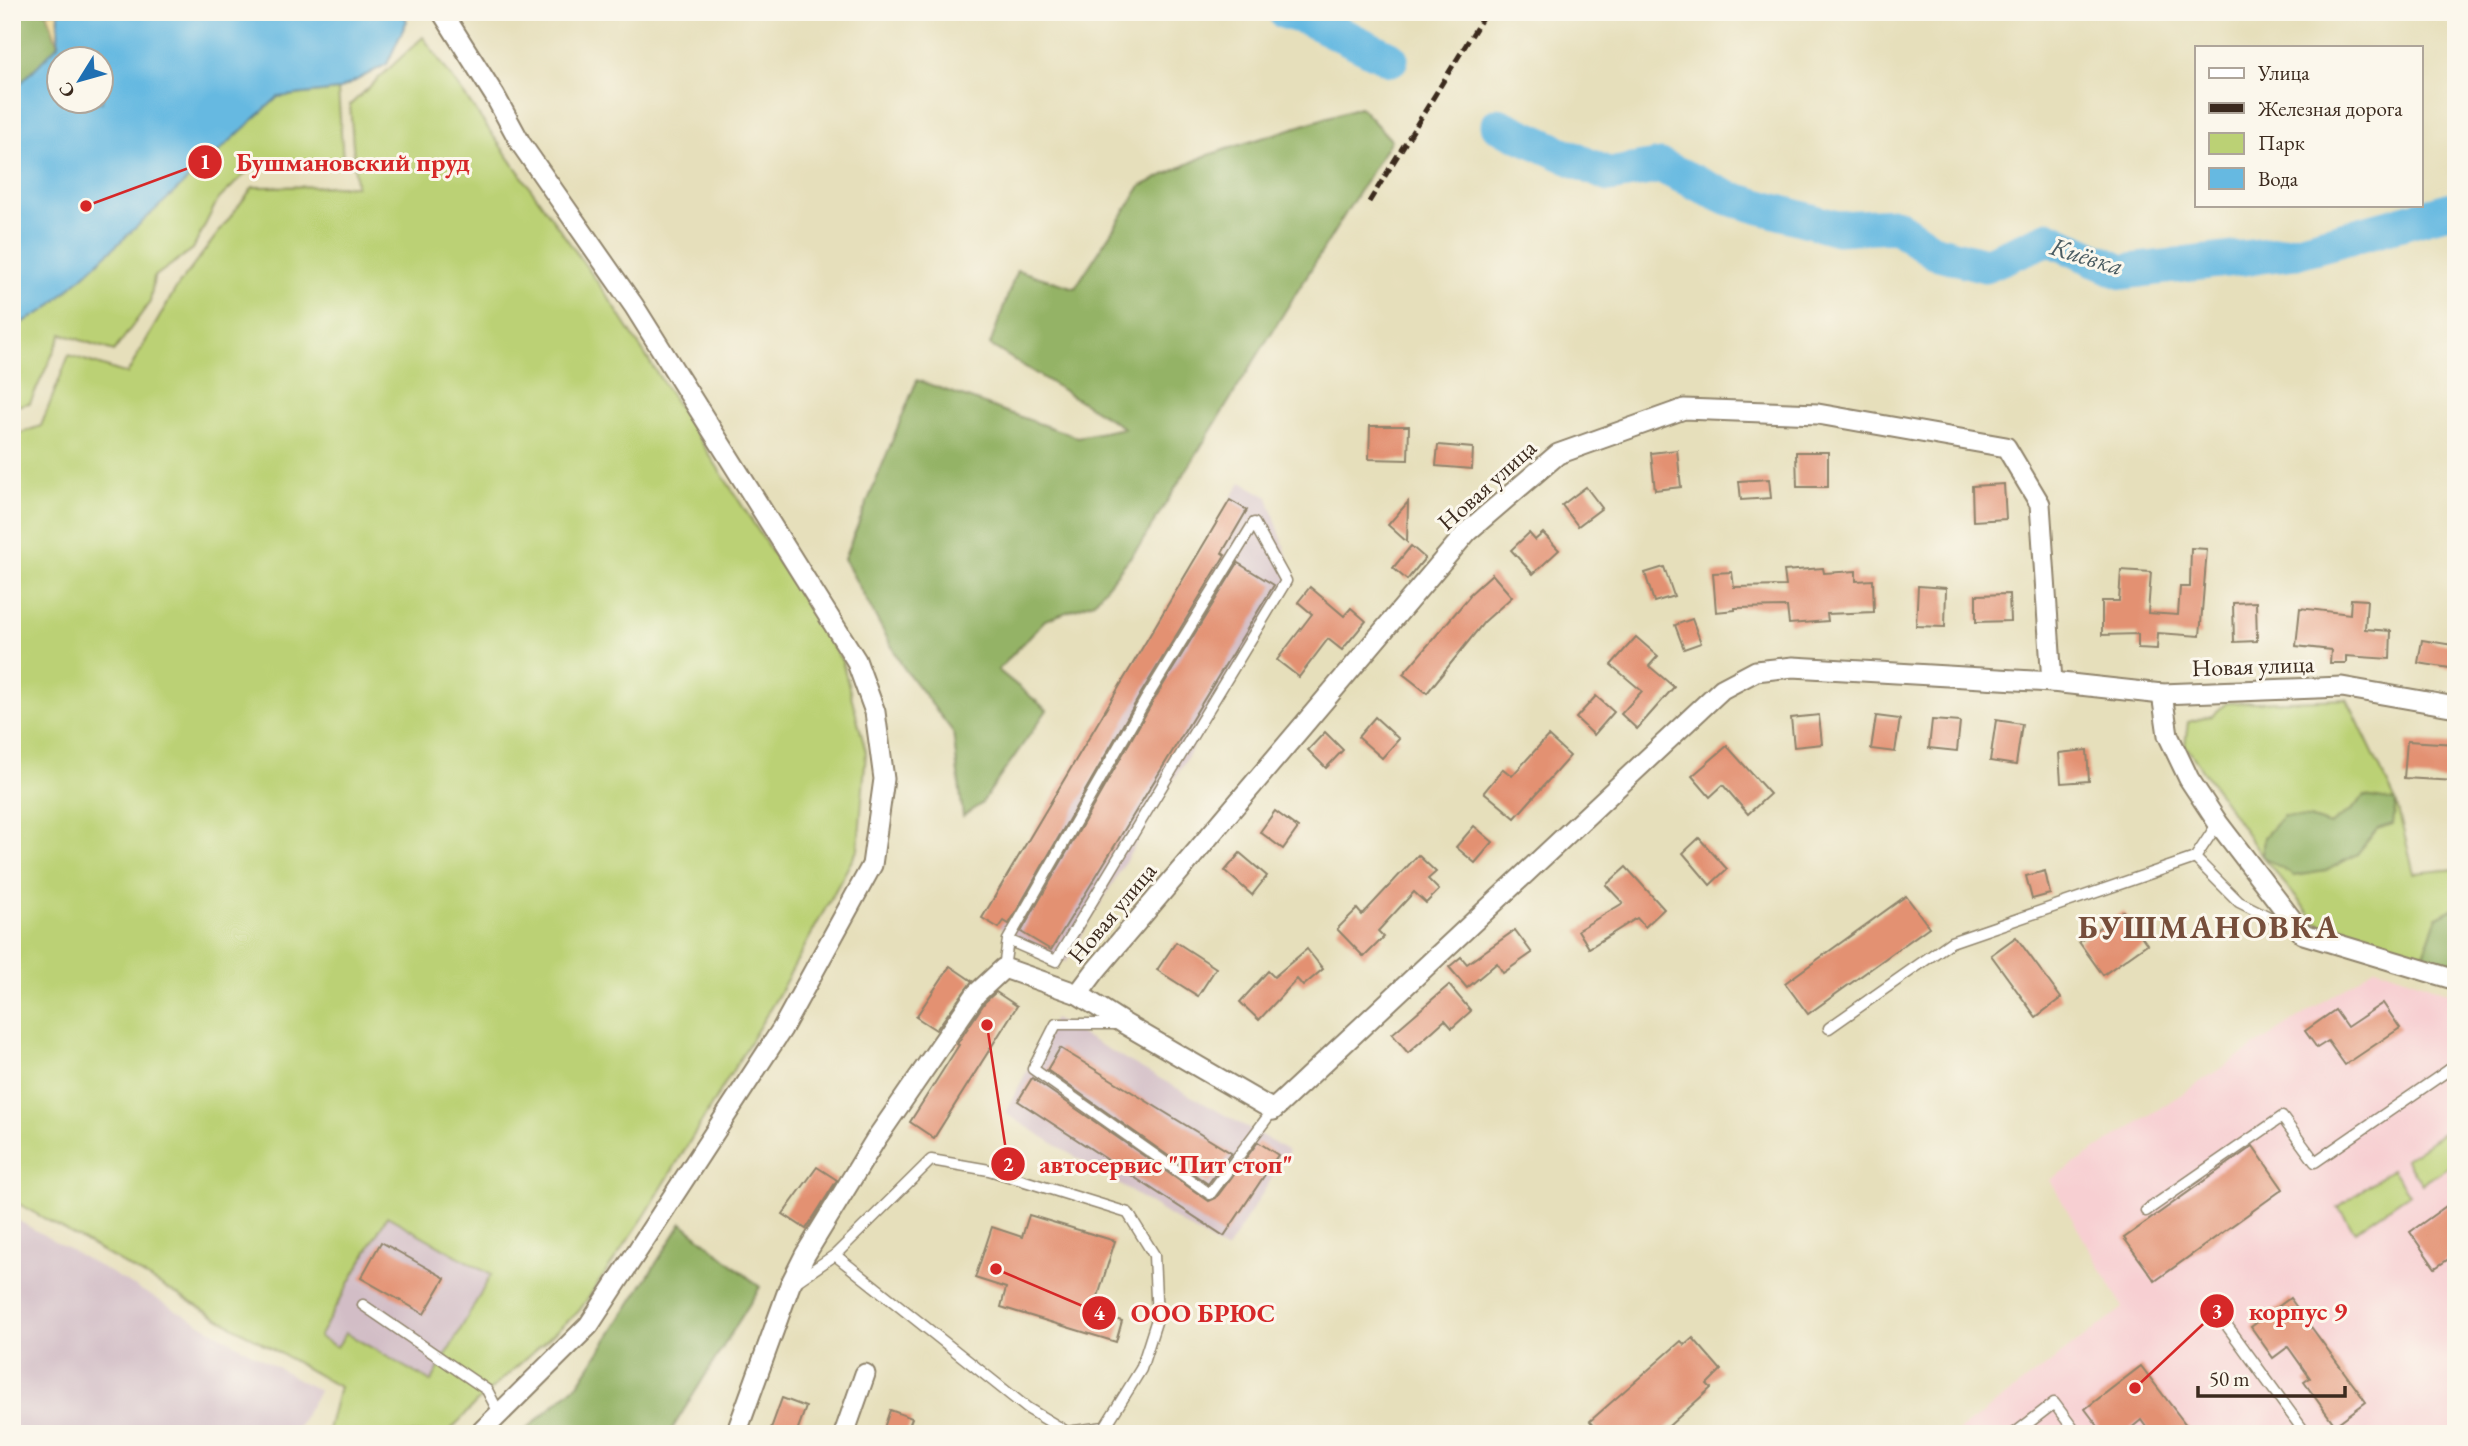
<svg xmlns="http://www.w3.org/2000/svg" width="2468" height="1446" viewBox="0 0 2468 1446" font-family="'EB Garamond',serif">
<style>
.built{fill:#f7cfd2}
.industrial{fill:#d2bdc6}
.green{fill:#bbd175;stroke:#7b7e4a;stroke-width:2;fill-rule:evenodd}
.forest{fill:#94b366;stroke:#686e42;stroke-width:2}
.sand{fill:#eeda9e;stroke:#94825e;stroke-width:2}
.water{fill:#66b9e1;stroke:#507280;stroke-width:2;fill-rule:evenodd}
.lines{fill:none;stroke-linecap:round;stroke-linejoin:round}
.river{stroke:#66b9e1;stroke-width:35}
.building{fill:#e39172}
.lane-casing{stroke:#90846c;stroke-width:13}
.street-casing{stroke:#90846c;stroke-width:23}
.lane{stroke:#fff;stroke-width:10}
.street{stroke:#fff;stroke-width:19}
.rail{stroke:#3b2a1e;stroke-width:5;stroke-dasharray:10 5;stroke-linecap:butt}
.labels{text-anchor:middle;stroke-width:6;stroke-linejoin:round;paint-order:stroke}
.street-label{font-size:24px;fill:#3b2a1e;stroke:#fbf7ec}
.water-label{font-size:26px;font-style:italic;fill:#4a5c62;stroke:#fbf7ec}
.district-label{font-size:32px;font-weight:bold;letter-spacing:2px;fill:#764e3b;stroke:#fbf7ec}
.leader{fill:none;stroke:#d62828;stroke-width:2.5}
.callout-dot{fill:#d62828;stroke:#fbf7ec;stroke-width:2.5}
.mark-label{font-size:21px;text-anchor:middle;font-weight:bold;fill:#fff}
.callout-label{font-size:26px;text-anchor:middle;font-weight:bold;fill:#d62828;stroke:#fbf7ec;stroke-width:6;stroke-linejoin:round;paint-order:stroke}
</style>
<rect width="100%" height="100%" fill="#fbf7ec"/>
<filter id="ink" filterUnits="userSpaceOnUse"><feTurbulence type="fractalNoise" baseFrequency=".0143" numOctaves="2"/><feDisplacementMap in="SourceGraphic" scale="14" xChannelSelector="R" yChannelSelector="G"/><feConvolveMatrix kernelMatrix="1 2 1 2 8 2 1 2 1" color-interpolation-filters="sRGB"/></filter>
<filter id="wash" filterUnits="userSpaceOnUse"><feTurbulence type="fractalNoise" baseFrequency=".00686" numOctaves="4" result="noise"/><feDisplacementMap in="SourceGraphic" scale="28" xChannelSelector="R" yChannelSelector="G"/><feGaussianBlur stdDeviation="1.57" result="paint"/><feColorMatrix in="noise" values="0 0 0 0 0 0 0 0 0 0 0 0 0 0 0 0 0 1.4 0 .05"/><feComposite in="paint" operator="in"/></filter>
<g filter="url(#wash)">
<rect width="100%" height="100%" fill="#e6dfbb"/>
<path class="built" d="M2376,967L2456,995V1434H1955L2123,1308L2050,1180Z"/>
<g class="industrial">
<path d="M1241,482L1268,497L1294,577L1066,962L982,918Z"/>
<path d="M1054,1019L1289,1151L1226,1251L1005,1113Z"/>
<path d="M387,1216L492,1275L431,1382L346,1333L337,1347L319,1337Z"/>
<path d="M12,1217L319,1391L294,1434H12Z"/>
</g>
<g class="green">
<path d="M423,37L608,297L842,661L866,752L858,849L776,999L644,1217L579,1311L476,1403L447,1434H327L339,1387L12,1200V436L41,426L69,355L127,374L175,290L253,187L356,186L350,105ZM387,1216L491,1275L431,1382L346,1333L337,1347L319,1337Z"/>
<path d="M338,90L343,160L250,169L217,201L193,249L154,277L150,302L114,351L62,334L30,403L12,407V328L46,310L278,97Z"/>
<path d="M2347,699L2396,801L2414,873L2456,869V907L2437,918L2423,955L2456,970L2349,940L2316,922L2262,856L2185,745L2188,722L2212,716L2226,703ZM2365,796L2377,829L2357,854L2309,818L2330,825L2351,810Z"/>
<path d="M2456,1124V1161L2422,1184L2405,1159Z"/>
<path d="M2392,1169L2409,1194L2355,1231L2338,1207Z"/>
</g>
<g class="forest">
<path d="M12,12H47L58,45L12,92Z"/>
<path d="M1360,107L1391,140L1140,545L1094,602L1045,620L998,670L1047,710L981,804L963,816L953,732L903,667L844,559L917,380L1077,437L1124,428L990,345L1017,270L1075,288L1141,186L1205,156Z"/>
<path d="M2365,796L2396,801L2393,824L2377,829L2357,854L2326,871L2294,876L2262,856L2264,837L2283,816L2309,818L2330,825L2351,810Z"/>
<path d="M2456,907V969L2423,955L2437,917Z"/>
<path d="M682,1223L760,1287L669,1434H521L579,1383Z"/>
</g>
<path class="sand" d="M47,12H59L58,45Z"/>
<path class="water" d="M59,12H403L407,21L387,64L338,90L278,97L46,310L12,328V92L58,45ZM60,60H102V102H60Z"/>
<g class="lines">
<g class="river">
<path d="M1285,12L1309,19L1391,59"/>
<path d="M1498,125L1609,175L1661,166L1728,198L1837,228L1895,225L1935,252L1985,265L2049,238L2122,272L2295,252L2456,208"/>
</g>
</g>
<g id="blocks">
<g class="building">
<path d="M1370,426H1409L1408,460L1369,459Z"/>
<path d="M1438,445L1473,448L1472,469L1436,466Z"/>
<path d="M1677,450L1681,487L1655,490L1651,453Z"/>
<path d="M1796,452H1828V487H1797Z"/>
<path d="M1769,479L1771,498L1741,500L1739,481Z"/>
<path d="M2004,484L2006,519L1973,521L1972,486Z"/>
<path d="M1586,487L1602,508L1578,526L1562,505Z"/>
<path d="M1230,500L1247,510L1222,553L1225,555L1140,695L1009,924L1004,921L999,928L982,918Z"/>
<path d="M1408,502L1407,542L1388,525Z"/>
<path d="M1529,533L1535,540L1543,533L1559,550L1533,574L1511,550Z"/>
<path d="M1411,546L1425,558L1407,580L1393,568Z"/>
<path d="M2191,548L2207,549L2200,636L2158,633L2157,649L2138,648V634L2102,635V601H2119L2121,570L2151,572L2148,613L2178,615L2180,587H2190Z"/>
<path d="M1238,563L1274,585L1051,950L1021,932L1152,703Z"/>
<path d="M1664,567L1674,596L1654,602L1645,573Z"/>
<path d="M1823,568L1824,573L1856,571V581L1873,580L1874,612L1827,614L1828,621L1789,624L1787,607L1735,608V610L1716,612L1713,573L1732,572L1734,587L1786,586L1784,571Z"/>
<path d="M1492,574L1512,597L1484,622L1427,693L1403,674L1470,596L1469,595Z"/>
<path d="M1918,586L1946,588L1945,627L1916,626Z"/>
<path d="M1310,587L1344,616L1351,608L1366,621L1342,650L1328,639L1299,677L1277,660L1312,614L1298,602Z"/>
<path d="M2009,594L2010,621L1976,622V595Z"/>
<path d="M2351,599L2367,600L2365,629L2391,631L2390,659L2346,656V663H2330L2331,650L2296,646L2300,608L2350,614Z"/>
<path d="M2256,602L2257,641L2234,642L2233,603Z"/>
<path d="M1692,619L1701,643L1684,649L1675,625Z"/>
<path d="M1636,637L1658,656L1649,666L1674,687L1637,729L1621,714L1642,691L1611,665Z"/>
<path d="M2422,640L2453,645L2450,668L2418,663Z"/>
<path d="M1596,696L1614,712L1594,735L1576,718Z"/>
<path d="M1819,715L1822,744L1794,747L1791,718Z"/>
<path d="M1876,716L1900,719L1895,752L1871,749Z"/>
<path d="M1375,717L1399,739L1382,758L1358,737Z"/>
<path d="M1932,720L1960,722L1957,751L1929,748Z"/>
<path d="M1996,720L2022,724L2016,765L1990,761Z"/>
<path d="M1325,732L1343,750L1326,768L1308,750Z"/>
<path d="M1548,736L1570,756L1515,818L1484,792L1503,769L1512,776Z"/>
<path d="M2407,741L2456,744V781L2404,778Z"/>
<path d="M1727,746L1770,794L1748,814L1723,785L1710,797L1692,776Z"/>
<path d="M2087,750L2089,781L2061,783L2059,753Z"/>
<path d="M1275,811L1298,828L1283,849L1260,832Z"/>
<path d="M1474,826L1493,842L1475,863L1456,847Z"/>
<path d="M1699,838L1727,869L1710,885L1683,853Z"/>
<path d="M1240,853L1267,876L1252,895L1225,871Z"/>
<path d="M1418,855L1436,872L1428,879L1439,890L1426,903L1414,892L1378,931L1384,937L1364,957L1337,929L1357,909L1362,915Z"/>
<path d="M1626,867L1664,909L1645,927L1637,918L1589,948L1578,930L1623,903L1606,885Z"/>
<path d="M2045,871L2050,894L2032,899L2026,876Z"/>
<path d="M1906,896L1929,927L1808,1014L1785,983Z"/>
<path d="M2123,911L2147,944L2103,975L2079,942Z"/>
<path d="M1515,930L1532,953L1503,973L1497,963L1467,988L1449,967L1461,957L1467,964Z"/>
<path d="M2016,937L2061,998L2036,1017L1991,955Z"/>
<path d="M1176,942L1216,968L1198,996L1157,970Z"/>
<path d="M1307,949L1323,969L1303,986L1297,979L1259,1020L1240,1002L1268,971L1274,977Z"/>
<path d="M950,966L972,981L936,1030L916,1017Z"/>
<path d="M1449,985L1471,1011L1452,1028L1445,1020L1408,1053L1392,1034Z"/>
<path d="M996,992L1017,1006L934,1138L910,1122L959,1045L957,1044L985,1002Z"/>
<path d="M2383,1003L2400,1028L2345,1065L2328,1041L2317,1048L2305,1031L2335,1010L2347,1027Z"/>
<path d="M1060,1048L1231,1153L1208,1184L1047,1070Z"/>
<path d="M1032,1078L1209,1201L1216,1198L1258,1142L1278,1155L1224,1236L1018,1101Z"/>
<path d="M2253,1146L2283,1189L2155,1281L2124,1238Z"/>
<path d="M817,1167L837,1180L806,1229L783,1214Z"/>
<path d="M2456,1199V1254L2435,1268L2410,1232Z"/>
<path d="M1029,1215L1115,1241L1093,1313L1122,1321L1116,1342L1001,1307L1006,1288L975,1278L992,1227L1022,1237Z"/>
<path d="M381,1242L445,1278L424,1314L361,1278Z"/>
<path d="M2290,1298L2366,1402L2335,1425L2304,1382L2310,1378L2288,1347L2273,1358L2251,1327Z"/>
<path d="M1693,1338L1721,1370L1707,1384L1711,1388L1660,1434H1601L1590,1421L1681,1341L1685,1345Z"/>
<path d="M2141,1366L2193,1434H2151L2141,1420L2124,1434H2104L2085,1409Z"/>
<path d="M782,1398L806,1407L796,1434H769Z"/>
<path d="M890,1410L912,1418L906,1434H882Z"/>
</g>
</g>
</g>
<g filter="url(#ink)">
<use href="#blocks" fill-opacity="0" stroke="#90846c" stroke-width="2"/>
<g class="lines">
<g class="lane-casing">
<g id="lane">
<path d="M2195,858L2239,902L2293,929"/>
<path d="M1004,968L1008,940L1146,699L1254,523L1286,581L1056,961L1008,940"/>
<path d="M1118,1024H1056L1033,1069L1210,1194L1273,1110"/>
<path d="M1829,1028L1951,942L2195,858L2218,823"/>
<path d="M2449,1070L2456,1079"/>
<path d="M2146,1211L2282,1117L2315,1162L2456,1065"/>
<path d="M797,1281L835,1255L931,1160L989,1170L1128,1213L1154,1255L1157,1319L1141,1369L1105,1427L1067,1432L1027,1408L835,1255"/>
<path d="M363,1305L487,1390L499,1413"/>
<path d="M2228,1327L2306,1434"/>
<path d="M2014,1434L2054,1403L2077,1434"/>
</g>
</g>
<g class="street-casing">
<g id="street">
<path d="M442,12L495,96L521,144L634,306L856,660L875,712L884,779L872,865L782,1029L589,1325L479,1434"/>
<path d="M2162,694L2168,735L2189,779L2218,823L2303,934L2456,980"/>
<path d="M1078,994L1096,970L1467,532L1558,454L1684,409L1818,414L2006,447L2040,504L2052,682"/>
<path d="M736,1434L790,1285L805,1255L876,1139L976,994L1004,968L1078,994L1125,1024L1273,1110L1722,689L1756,671L1793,667L2052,682L2162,694L2342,687L2456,707"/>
<path d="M844,1434L865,1374"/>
</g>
</g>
<use href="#lane" class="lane"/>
<use href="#street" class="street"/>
<path class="rail" d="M1369,202L1486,12"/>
</g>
</g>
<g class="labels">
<g class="street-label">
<text transform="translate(1487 485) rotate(-42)" y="8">Новая улица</text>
<text transform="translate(2253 666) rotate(-2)" y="8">Новая улица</text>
<text transform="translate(1112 913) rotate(-50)" y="8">Новая улица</text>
</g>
<g class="water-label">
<text transform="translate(2087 256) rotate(17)" y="9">Киёвка</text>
</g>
<g class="district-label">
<text x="2209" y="938">БУШМАНОВКА</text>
</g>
</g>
<path class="leader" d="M86 206L205 162M987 1025L1008 1164M2135 1388L2217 1311M996 1269L1099 1313"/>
<g class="callout-dot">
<circle cx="86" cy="206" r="7"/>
<circle cx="987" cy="1025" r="7"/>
<circle cx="2135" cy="1388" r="7"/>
<circle cx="996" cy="1269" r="7"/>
<circle cx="205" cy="162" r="18"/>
<circle cx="1008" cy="1164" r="18"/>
<circle cx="2217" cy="1311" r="18"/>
<circle cx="1099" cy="1313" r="18"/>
</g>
<g class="mark-label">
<text x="205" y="169">1</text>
<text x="1008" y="1171">2</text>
<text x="2217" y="1318">3</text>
<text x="1099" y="1320">4</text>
</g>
<g class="callout-label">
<text x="353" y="171">Бушмановский пруд</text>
<text x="1166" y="1173">автосервис "Пит стоп"</text>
<text x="2298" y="1320">корпус 9</text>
<text x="1203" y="1322">ООО БРЮС</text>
</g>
<rect width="2468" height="1446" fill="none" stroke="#fbf7ec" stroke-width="42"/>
<rect x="2195" y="46" width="228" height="161" fill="#fbf7ec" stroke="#aea59a" stroke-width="2"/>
<rect x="2209" y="68" width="35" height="10" fill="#ffffff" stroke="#aea59a" stroke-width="2"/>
<text x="2258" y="80" font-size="21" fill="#3b2a1e">Улица</text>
<rect x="2209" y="103" width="35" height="10" fill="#3b2a1e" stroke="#aea59a" stroke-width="2"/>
<text x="2258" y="116" font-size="21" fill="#3b2a1e">Железная дорога</text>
<rect x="2209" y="133" width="35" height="21" fill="#bbd175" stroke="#aea59a" stroke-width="2"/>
<text x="2258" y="150" font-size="21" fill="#3b2a1e">Парк</text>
<rect x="2209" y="168" width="35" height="21" fill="#66b9e1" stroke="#aea59a" stroke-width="2"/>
<text x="2258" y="186" font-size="21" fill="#3b2a1e">Вода</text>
<g transform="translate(80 80) rotate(233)"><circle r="33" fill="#fbf7ec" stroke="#aea59a" stroke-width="2"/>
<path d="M0-5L12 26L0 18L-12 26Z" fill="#1f6fb2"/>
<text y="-10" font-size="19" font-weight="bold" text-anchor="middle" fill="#3b2a1e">С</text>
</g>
<path d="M2198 1386v10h147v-10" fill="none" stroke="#3b2a1e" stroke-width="3.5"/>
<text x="2209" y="1386" font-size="21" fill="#3b2a1e" stroke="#fbf7ec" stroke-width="5" paint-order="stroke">50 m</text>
</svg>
